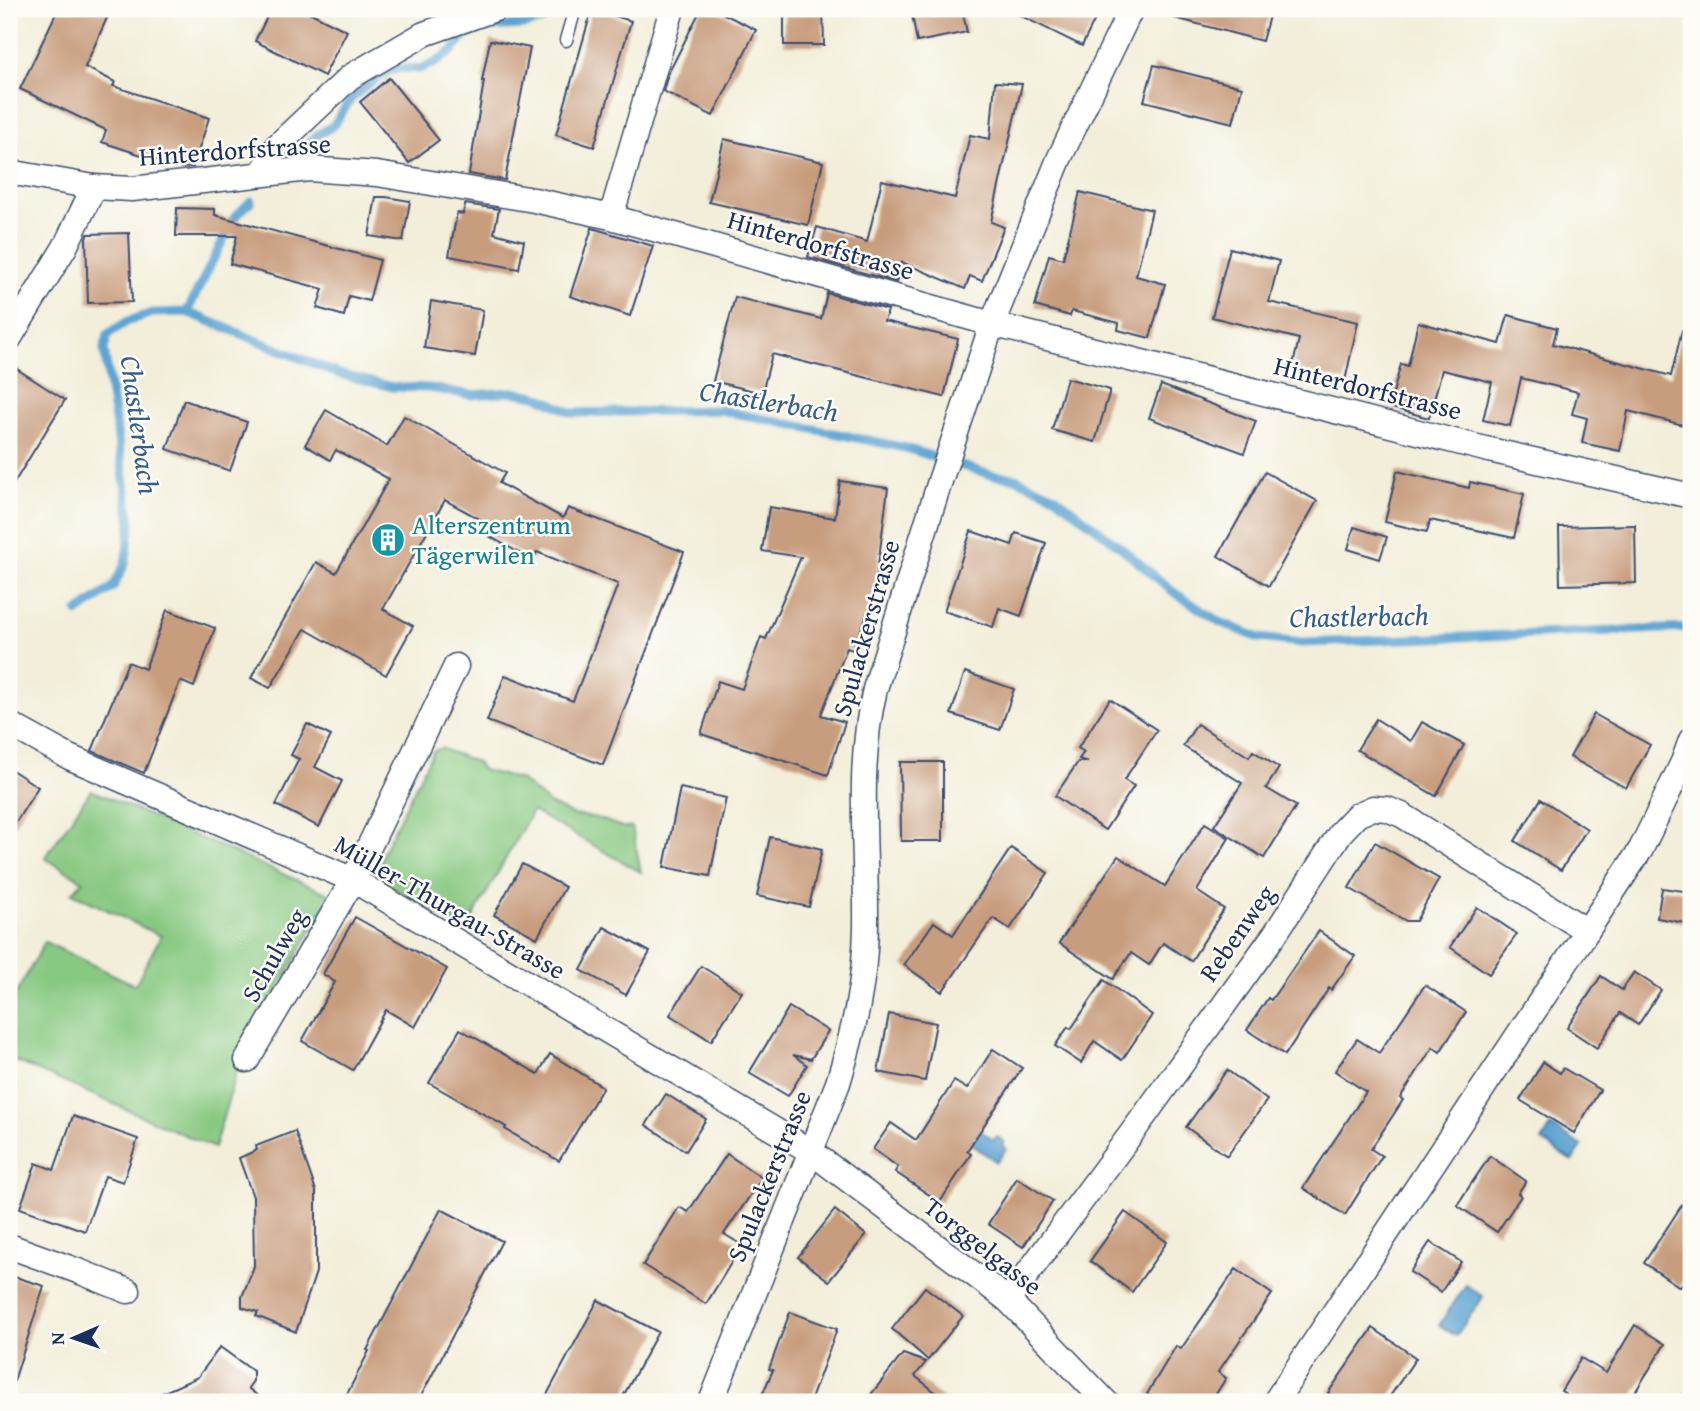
<svg xmlns="http://www.w3.org/2000/svg" width="1700" height="1411" viewBox="0 0 1700 1411" font-family="'Gentium Book Plus',serif">
<style>
.green{fill:#88c982;stroke:#527c70;stroke-width:2}
.water{fill:#5da4d3;stroke:#3c6a98;stroke-width:2}
.lines{fill:none;stroke-linecap:round;stroke-linejoin:round}
.stream{stroke:#5da4d3;stroke-width:9}
.building{fill:#c89d7e}
.lane-casing{stroke:#3b4c70;stroke-width:15}
.street-casing{stroke:#3b4c70;stroke-width:27}
.lane{stroke:#fff;stroke-width:12}
.street{stroke:#fff;stroke-width:24}
.labels{text-anchor:middle;stroke-width:5;stroke-linejoin:round;paint-order:stroke}
.street-label{font-size:26px;fill:#1b2f5e;stroke:#fdfcf7}
.culture-label{font-size:26px;fill:#0d838f;stroke:#fdfcf7;text-anchor:start}
.water-label{font-size:28px;font-style:italic;fill:#355e8d;stroke:#fdfcf7}
</style>
<rect width="100%" height="100%" fill="#fdfcf7"/>
<filter id="ink" filterUnits="userSpaceOnUse"><feTurbulence type="fractalNoise" baseFrequency=".0143" numOctaves="2"/><feDisplacementMap in="SourceGraphic" scale="14" xChannelSelector="R" yChannelSelector="G"/><feConvolveMatrix kernelMatrix="1 2 1 2 8 2 1 2 1" color-interpolation-filters="sRGB"/></filter>
<filter id="wash" filterUnits="userSpaceOnUse"><feTurbulence type="fractalNoise" baseFrequency=".00686" numOctaves="4" result="noise"/><feDisplacementMap in="SourceGraphic" scale="28" xChannelSelector="R" yChannelSelector="G"/><feGaussianBlur stdDeviation="1.57" result="paint"/><feColorMatrix in="noise" values="0 0 0 0 0 0 0 0 0 0 0 0 0 0 0 0 0 1.4 0 .05"/><feComposite in="paint" operator="in"/></filter>
<g filter="url(#wash)">
<rect width="100%" height="100%" fill="#f2eed9"/>
<g class="green">
<path d="M441,748L476,762L483,770L521,780L549,804L573,815L597,818L625,828L632,827L641,872L532,811L466,930L383,882L380,871L382,854L433,751Z"/>
<path d="M91,790L331,895L242,1053L214,1148L9,1058V998L13,999L45,942L135,985L161,936L72,893L83,881L45,858Z"/>
</g>
<g class="water">
<path d="M1551,1126L1582,1146L1572,1161L1542,1141Z"/>
<path d="M977,1128L993,1140L997,1136L1004,1142L1002,1145L1006,1149L997,1162L967,1141Z"/>
<path d="M1466,1285L1483,1297L1456,1336L1439,1325Z"/>
</g>
<g class="lines">
<g class="stream">
<path d="M301,151L317,135L333,126L351,99L366,86L389,71L401,68L419,69L435,63L452,51L466,36L485,27L525,25L543,20L557,9"/>
<path d="M187,312L234,218L251,201"/>
<path d="M78,612L113,587L125,564L131,524L104,349L108,334L128,321L152,313L187,312L339,374L393,387L429,388L471,395L512,392L537,396L572,413L720,410L906,448L991,475L1015,478L1055,496L1124,550L1172,591L1220,622L1259,638L1302,643L1691,628"/>
</g>
</g>
<g id="blocks">
<g class="building">
<path d="M58,9H111L85,67L115,82L113,86L209,118L193,167L181,168L102,142L106,130L20,89Z"/>
<path d="M271,9H303L347,31L324,76L255,41Z"/>
<path d="M592,9L631,21L594,147L556,135Z"/>
<path d="M701,9H714L756,30L713,116L663,91L668,74Z"/>
<path d="M784,9H823L824,45H784Z"/>
<path d="M911,9H962L967,32L917,42Z"/>
<path d="M1007,9H1100L1082,46Z"/>
<path d="M1172,9H1271L1262,41L1171,17Z"/>
<path d="M490,40L530,48L505,180L469,174L484,81H482Z"/>
<path d="M1154,65L1242,87L1233,123L1144,101Z"/>
<path d="M389,78L439,140L409,163L360,102Z"/>
<path d="M995,82L1022,84L991,222L1004,227L982,281L970,276L965,289L902,262L896,282L808,257L817,227L867,242L882,180L955,198L970,135L990,139Z"/>
<path d="M724,139L823,162L808,225L709,202Z"/>
<path d="M1080,192L1152,210L1136,276L1165,284L1150,338L1118,330L1119,323L1072,311L1070,316L1035,306L1049,255L1063,259Z"/>
<path d="M376,197H386L410,201L403,241L369,236Z"/>
<path d="M465,204L499,209L494,233L524,241L519,269L449,256L457,213L463,214Z"/>
<path d="M177,208L215,209V215L380,260L369,301L349,296L344,316L317,308L323,289L230,264L237,236H176Z"/>
<path d="M592,228L653,246L630,316L570,296Z"/>
<path d="M129,233L132,302L88,303L86,238L88,234Z"/>
<path d="M1230,248L1279,261L1269,302L1358,322L1345,381L1292,369L1299,339L1212,317Z"/>
<path d="M827,293L888,310L884,321L958,339L944,397L772,354L762,393L713,381L735,297L821,319Z"/>
<path d="M431,301L483,310L475,356L424,348Z"/>
<path d="M1508,315L1557,328L1553,344L1671,376L1682,330L1691,331V427L1628,411L1620,451L1582,443L1587,418L1572,414L1578,392L1521,378L1510,426L1483,420L1492,382L1442,370L1429,418L1389,407L1401,364L1408,366L1418,322L1500,344Z"/>
<path d="M9,364L65,400L9,491Z"/>
<path d="M1067,378L1110,390L1095,442L1052,430Z"/>
<path d="M1161,385L1256,421L1244,453L1149,418Z"/>
<path d="M184,400L247,422L230,471L167,449Z"/>
<path d="M326,410L387,446L404,416L505,473L499,483L563,518L568,508L684,552L603,765L487,721L505,675L573,701L618,584L537,552L532,560L489,536L494,527L445,500L383,609L413,626L386,675L305,629L270,688L251,678L316,562L336,573L389,479L336,450L330,460L305,445Z"/>
<path d="M1397,471L1469,488L1470,482L1524,494L1514,538L1430,520L1427,532L1385,522Z"/>
<path d="M1265,472L1317,501L1269,586L1218,556Z"/>
<path d="M840,481L888,488L874,597L853,650L847,648L821,715L845,722L828,775L701,734L718,681L742,689L761,637L766,639L801,557L762,551L769,507L835,518Z"/>
<path d="M1635,525L1636,583L1560,585L1559,527Z"/>
<path d="M1354,527L1387,537L1380,559L1348,549Z"/>
<path d="M971,531L1012,545L1016,533L1046,543L1021,616L999,608L993,627L944,611Z"/>
<path d="M167,610L215,628L194,687L180,681L144,773L92,751L128,662L145,669Z"/>
<path d="M965,672L1014,689L1000,730L951,714Z"/>
<path d="M1110,699L1157,730L1124,780L1134,786L1105,830L1055,796L1078,762H1088L1079,759L1084,752L1078,748Z"/>
<path d="M1594,714L1650,745L1626,788L1570,757Z"/>
<path d="M1376,719L1411,741L1422,722L1464,745L1436,796L1357,750Z"/>
<path d="M307,724L331,736L315,767L342,781L319,827L276,805L299,759L291,755Z"/>
<path d="M1197,724L1249,757L1253,751L1279,768L1266,788L1296,806L1264,858L1214,826L1242,783L1183,746Z"/>
<path d="M900,762H943V841H901Z"/>
<path d="M9,768L38,787L9,833Z"/>
<path d="M680,788L726,798L710,876L664,867Z"/>
<path d="M1541,799L1587,829L1561,870L1515,841Z"/>
<path d="M1205,823L1229,838L1197,891L1224,909L1191,961L1163,943L1149,965L1131,953L1113,979L1059,943L1118,856L1165,886Z"/>
<path d="M770,837L822,849L809,907L757,896Z"/>
<path d="M1375,842L1439,879L1416,921H1406L1349,888Z"/>
<path d="M1011,848L1048,873L1010,929L993,918L942,992L904,965L934,922L953,935Z"/>
<path d="M522,864L565,887L537,938L494,915Z"/>
<path d="M1662,888L1691,892V924L1657,918Z"/>
<path d="M1477,907L1517,934L1489,974L1450,947Z"/>
<path d="M355,917L447,969L415,1027L386,1010L353,1070L302,1041L335,982L323,974Z"/>
<path d="M604,927L650,952L626,995L581,970Z"/>
<path d="M1319,931L1355,956L1331,990L1329,988L1285,1055L1247,1030L1268,998L1271,1000Z"/>
<path d="M701,966L742,992L711,1041L670,1015Z"/>
<path d="M1634,972L1661,990L1638,1025L1620,1013L1597,1048L1567,1028L1601,976L1622,990Z"/>
<path d="M1104,980L1152,1015L1122,1060L1094,1041L1081,1063L1055,1046L1068,1027L1071,1029Z"/>
<path d="M1425,985L1466,1012L1440,1052L1433,1047L1400,1098L1403,1100L1371,1149L1382,1156L1345,1215L1303,1188L1366,1092L1335,1071L1357,1039L1379,1053Z"/>
<path d="M789,1007L828,1031L811,1059L793,1055L807,1065L788,1096L749,1073Z"/>
<path d="M889,1014L936,1023L925,1081L878,1072Z"/>
<path d="M460,1029L538,1074L550,1054L603,1087L559,1161L505,1129L506,1127L429,1083Z"/>
<path d="M993,1049L1022,1068L967,1151L971,1154L940,1202L895,1172L898,1167L873,1149L891,1123L916,1140L954,1081L967,1089Z"/>
<path d="M1543,1062L1560,1073L1563,1068L1600,1090L1574,1133L1520,1100Z"/>
<path d="M1227,1070L1267,1100L1227,1156L1186,1127Z"/>
<path d="M666,1094L706,1119L686,1151L646,1125Z"/>
<path d="M73,1116L138,1139L123,1182L105,1176L85,1231L20,1208L36,1163L54,1170Z"/>
<path d="M295,1131L316,1191V1272L296,1332L256,1316L258,1312L242,1307V1297L254,1266L253,1197L239,1158L257,1150L256,1146Z"/>
<path d="M727,1154L762,1178L724,1234L742,1245L706,1304L643,1265L679,1207L688,1212Z"/>
<path d="M1490,1156L1526,1181L1518,1193L1521,1196L1497,1232L1457,1205Z"/>
<path d="M1017,1178L1053,1201L1023,1247L988,1224Z"/>
<path d="M1691,1191V1270L1680,1287L1644,1263Z"/>
<path d="M441,1209L502,1241L418,1402H343L369,1351L367,1350Z"/>
<path d="M835,1210L866,1235L829,1281L798,1257Z"/>
<path d="M1125,1212L1167,1242L1132,1292L1090,1261Z"/>
<path d="M1430,1242L1461,1262L1441,1292L1410,1272Z"/>
<path d="M1236,1269L1272,1294L1218,1372L1226,1378L1211,1402H1161L1147,1394L1176,1346L1181,1349Z"/>
<path d="M9,1275L44,1286L14,1381L9,1380Z"/>
<path d="M925,1287L963,1316L928,1360L892,1329Z"/>
<path d="M598,1300L658,1332L633,1378L620,1402H543Z"/>
<path d="M790,1312L837,1329L810,1402H759L773,1370L769,1369Z"/>
<path d="M1635,1325L1665,1344L1629,1402H1580L1561,1391L1581,1358L1606,1373Z"/>
<path d="M1373,1328L1416,1358L1386,1402H1341L1328,1393Z"/>
<path d="M220,1347L253,1371V1381L248,1388L265,1402H142L198,1377Z"/>
<path d="M903,1354L926,1362L915,1376L948,1402H865Z"/>
</g>
</g>
</g>
<g filter="url(#ink)">
<use href="#blocks" fill-opacity="0" stroke="#3b4c70" stroke-width="2"/>
<g class="lines">
<g class="lane-casing">
<path id="lane" d="M566,40L575,9"/>
</g>
<g class="street-casing">
<g id="street">
<path d="M9,172L94,187"/>
<path d="M262,173L277,146L350,77L424,34L495,9"/>
<path d="M611,217L672,9"/>
<path d="M9,339L65,247L94,187L132,189L309,169L377,174L534,200L611,217L992,324L1485,449L1691,496"/>
<path d="M9,724L69,757L353,880L810,1151L1008,1300L1106,1402"/>
<path d="M1587,931L1641,849L1683,762L1691,740"/>
<path d="M247,1060L353,880L456,666"/>
<path d="M9,1246L78,1271L128,1291"/>
<path d="M1008,1300L1137,1126L1275,934L1341,832L1357,815L1373,808L1387,809L1402,815L1587,931L1275,1402"/>
<path d="M711,1402L838,1083C854,1030 865,983 866,927C867,848 856,767 875,689L940,481L992,324L1059,159L1131,9"/>
</g>
</g>
<use href="#lane" class="lane"/>
<use href="#street" class="street"/>
</g>
</g>
<defs>
<g id="building-disc" transform="scale(1.75)"><circle r="9.5" fill="#0f9aa8" stroke="#fdfcf7"/><path d="M-4-6H4V6H1V3H-1V6H-4ZM-2.5-4.3h1.7v1.8h-1.7ZM.8-4.3h1.7v1.8H.8ZM-2.5-1h1.7V.8h-1.7ZM.8-1h1.7V.8H.8Z" fill="#fff"/></g>
</defs>
<g fill-rule="evenodd">
<use href="#building-disc" x="388" y="540"/>
</g>
<g class="labels">
<g class="street-label">
<text transform="translate(235 150) rotate(-4)" y="9">Hinterdorfstrasse</text>
<text transform="translate(821 245) rotate(16)" y="9">Hinterdorfstrasse</text>
<text transform="translate(1368 388) rotate(14)" y="9">Hinterdorfstrasse</text>
<text transform="translate(866 628) rotate(-74)" y="9">Spulackerstrasse</text>
<text transform="translate(450 907) rotate(30)" y="9">Müller-Thurgau-Strasse</text>
<text transform="translate(1237 933) rotate(-55)" y="9">Rebenweg</text>
<text transform="translate(274 955) rotate(-60)" y="9">Schulweg</text>
<text transform="translate(769 1176) rotate(-68)" y="9">Spulackerstrasse</text>
<text transform="translate(983 1246) rotate(38)" y="9">Torggelgasse</text>
</g>
<g class="culture-label">
<text x="412" y="534">Alterszentrum<tspan x="412" dy="30">Tägerwilen</tspan></text>
</g>
<g class="water-label">
<text transform="translate(769 401) rotate(9)" y="10">Chastlerbach</text>
<text transform="translate(140 425) rotate(82)" y="10">Chastlerbach</text>
<text transform="translate(1359 616) rotate(-1)" y="10">Chastlerbach</text>
</g>
</g>
<rect width="1700" height="1411" fill="none" stroke="#fdfcf7" stroke-width="35"/>
<g transform="translate(74 1338) rotate(268)" stroke="#fdfcf7" stroke-width="5" paint-order="stroke">
<path d="M0-5L12 26L0 18L-12 26Z" fill="#1b2f5e"/>
<text y="-10" font-size="19" font-weight="bold" text-anchor="middle" fill="#1b2f5e">N</text>
</g>
</svg>
